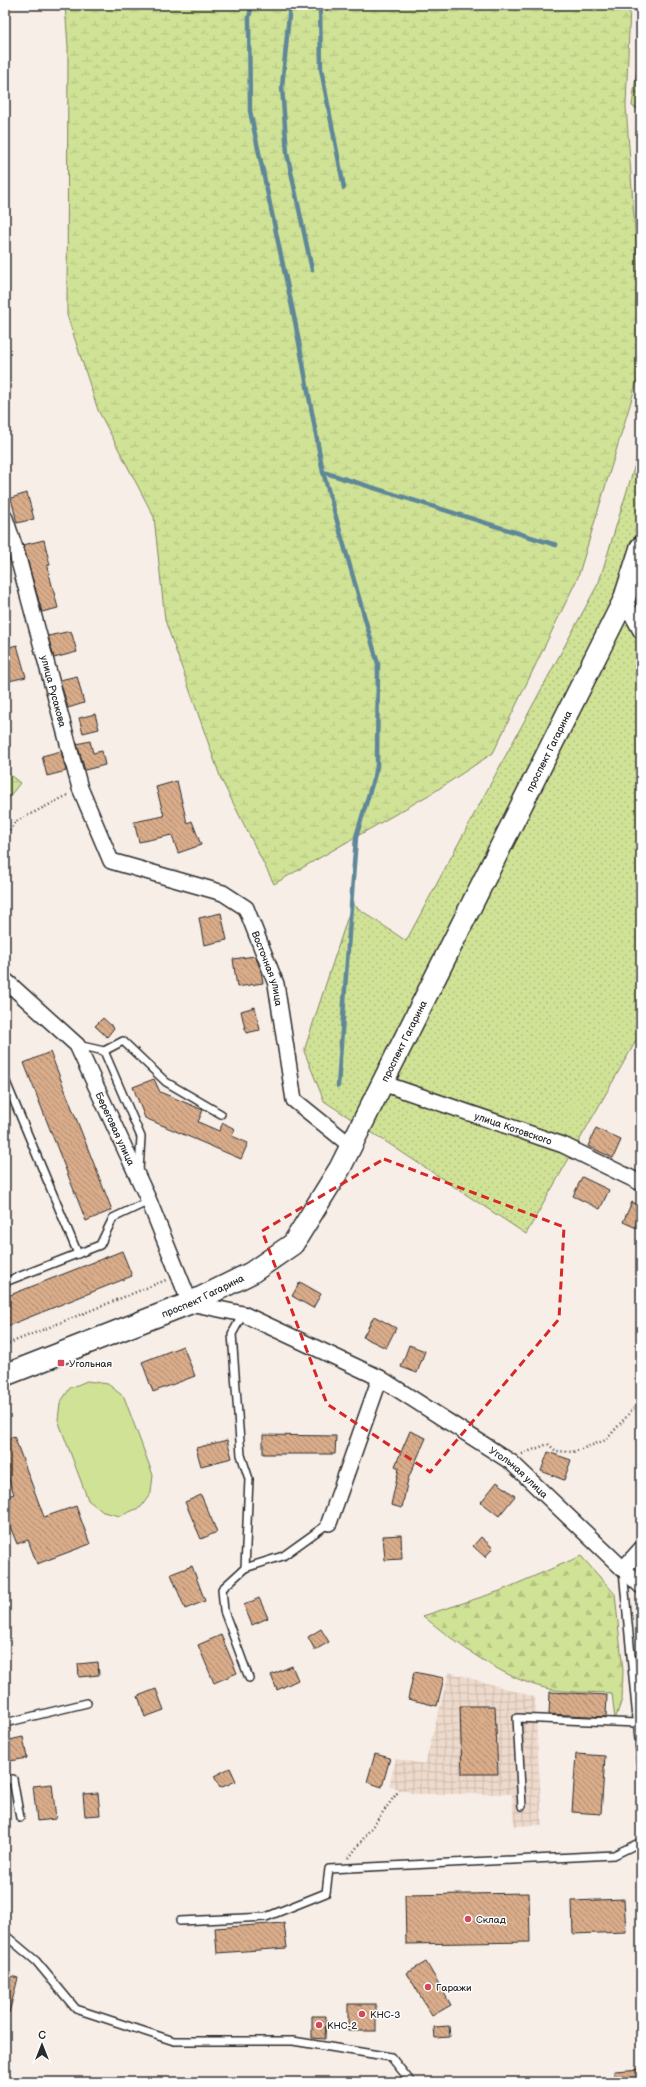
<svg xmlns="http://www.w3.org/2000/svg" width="646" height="2087" viewBox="0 0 646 2087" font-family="'Balsamiq Sans',sans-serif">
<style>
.industrial{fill:url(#industrial-grid)}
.grass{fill:url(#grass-dots);stroke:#7e8660}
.forest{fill:url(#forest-firs);stroke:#7e8660}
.wetland{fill:url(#wetland-marsh);stroke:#7e8660}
.cemetery{fill:url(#cemetery-stones);stroke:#7e8660}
.pitch{fill:#d0e296;stroke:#7e8660}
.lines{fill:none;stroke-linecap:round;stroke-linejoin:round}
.stream{stroke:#5e8798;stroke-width:4.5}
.building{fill:url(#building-back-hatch);stroke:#2b2b2b}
.service-casing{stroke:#2b2b2b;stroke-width:10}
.minor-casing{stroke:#2b2b2b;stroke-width:18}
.secondary-casing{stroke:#2b2b2b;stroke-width:24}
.path{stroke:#2b2b2b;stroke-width:2.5;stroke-dasharray:1 3;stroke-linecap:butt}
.service{stroke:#fff;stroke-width:7}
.minor{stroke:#fff;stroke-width:15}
.secondary{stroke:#fff;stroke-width:21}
.marked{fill:none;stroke:#d62828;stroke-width:3;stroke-dasharray:8 5;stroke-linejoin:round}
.poi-dot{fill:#d1495b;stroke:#fff;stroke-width:1.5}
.labels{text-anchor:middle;stroke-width:3;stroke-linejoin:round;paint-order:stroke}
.street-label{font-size:10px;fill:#2b2b2b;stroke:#fff}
.poi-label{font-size:10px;fill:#2b2b2b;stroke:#fff;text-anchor:start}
</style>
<defs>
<pattern id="industrial-grid" width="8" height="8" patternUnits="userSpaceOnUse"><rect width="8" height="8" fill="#eedacc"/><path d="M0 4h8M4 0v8" fill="none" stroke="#ccbbaf"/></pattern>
<pattern id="grass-dots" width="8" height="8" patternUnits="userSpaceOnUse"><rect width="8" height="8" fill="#d0e296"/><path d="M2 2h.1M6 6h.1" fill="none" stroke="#b3c281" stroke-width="1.8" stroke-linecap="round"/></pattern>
<pattern id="forest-firs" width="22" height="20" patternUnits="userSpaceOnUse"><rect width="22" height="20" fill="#d0e296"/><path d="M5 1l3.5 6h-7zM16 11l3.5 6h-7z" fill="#b3c281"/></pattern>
<pattern id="wetland-marsh" width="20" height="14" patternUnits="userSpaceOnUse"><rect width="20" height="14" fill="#d0e296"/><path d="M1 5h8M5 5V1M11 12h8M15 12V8" fill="none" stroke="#b3c281"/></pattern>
<pattern id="cemetery-stones" width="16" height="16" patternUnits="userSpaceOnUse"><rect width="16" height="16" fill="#d0e296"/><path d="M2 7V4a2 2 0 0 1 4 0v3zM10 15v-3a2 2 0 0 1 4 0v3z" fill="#b3c281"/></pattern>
<pattern id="building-back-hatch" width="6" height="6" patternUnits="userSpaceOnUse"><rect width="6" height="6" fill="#d9ac8a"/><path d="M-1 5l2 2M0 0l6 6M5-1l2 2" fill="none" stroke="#b08c71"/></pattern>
</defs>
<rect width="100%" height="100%" fill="#f7eee8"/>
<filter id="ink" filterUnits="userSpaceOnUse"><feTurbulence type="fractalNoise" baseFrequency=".025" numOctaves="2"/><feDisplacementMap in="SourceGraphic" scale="8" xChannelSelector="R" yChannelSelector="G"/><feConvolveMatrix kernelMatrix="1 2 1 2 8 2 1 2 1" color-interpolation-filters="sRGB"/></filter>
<g filter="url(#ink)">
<path class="industrial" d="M449,1672L535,1697L542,1825L514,1826L512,1794H415L389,1786L396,1759L425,1764Z"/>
<path class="grass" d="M641,445V1032L526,1234L324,1101L304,1051L352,904L406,941L599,582Z"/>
<path class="forest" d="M581,1556L615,1594L623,1671L622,1699L615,1720L612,1693C593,1692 563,1693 545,1688C500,1677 459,1645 423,1616L500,1591Z"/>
<g class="wetland">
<path d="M65,5H630L626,106L641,313V368L578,577L493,753L434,792L274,884L221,779L165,620L154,517L98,410L67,315L68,47Z"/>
<path d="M5,771L20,783L5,802Z"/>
</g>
<path class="cemetery" d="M641,38V111L632,106Z"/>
<path class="pitch" d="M87,1381L108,1384L124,1397L153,1475L151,1493L141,1507L120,1516L103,1512L88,1500L58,1420L60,1403L70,1388Z"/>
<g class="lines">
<g class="stream">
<path d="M252,5L249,17L250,111L295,321L323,472L378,664L377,767L356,837L338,1086"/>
<path d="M290,5L282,87L287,153L312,270"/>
<path d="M320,5L321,69L344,188"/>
<path d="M323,472L556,545"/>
</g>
</g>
<g class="building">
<path d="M27,493L34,519L17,523L11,498Z"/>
<path d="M44,540L50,565L47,566L58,608L42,612L23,545Z"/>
<path d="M71,631L77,652L54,658L48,636Z"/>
<path d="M17,645L26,677L5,682V648Z"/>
<path d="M77,676L84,703L68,708L60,680Z"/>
<path d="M95,714L99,729L83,733L79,718Z"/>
<path d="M90,741L93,753L102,751L105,765L85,770L77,744Z"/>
<path d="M61,751L66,771L47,776L42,756Z"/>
<path d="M177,781L187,823L192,821L201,845L178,853L172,835L139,842L134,822L164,816L156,787Z"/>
<path d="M221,913L227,940L204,945L199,918Z"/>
<path d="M255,956L261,970L263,983L237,987L233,959Z"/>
<path d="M255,1007L260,1030L246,1033L241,1011Z"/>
<path d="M103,1018L114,1028L107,1037L95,1026Z"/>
<path d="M50,1052L112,1210L86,1221L24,1063Z"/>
<path d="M154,1079L160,1092L203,1110L198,1122L219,1131L223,1123L235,1129L232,1136L248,1143L241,1159L145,1118L133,1087Z"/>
<path d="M596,1128L621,1140L613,1158L588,1146Z"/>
<path d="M582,1177L609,1190L600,1209L573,1196Z"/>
<path d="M632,1202L641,1206V1230L623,1222Z"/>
<path d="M122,1251L132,1276L5,1327V1297Z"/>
<path d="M300,1282L321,1294L313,1308L292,1296Z"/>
<path d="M374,1316L396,1328L386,1348L363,1337Z"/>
<path d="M409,1345L425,1351L417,1373L401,1367Z"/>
<path d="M183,1346L195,1376L153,1392L142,1362Z"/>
<path d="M410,1431L426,1438L408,1479L402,1508L391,1505L399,1468L395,1466Z"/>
<path d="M263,1435L336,1436L335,1454H263Z"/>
<path d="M14,1436L44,1517L76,1506L90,1544L37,1564L28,1540L17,1544L5,1514V1497L14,1494L5,1470V1440Z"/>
<path d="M227,1440L232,1458L201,1466L196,1448Z"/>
<path d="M548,1452L571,1460L564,1480L541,1471Z"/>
<path d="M497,1482L515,1496L499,1516L481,1502Z"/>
<path d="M201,1495L217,1532L201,1539L185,1502Z"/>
<path d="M401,1535L402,1559L385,1560L383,1536Z"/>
<path d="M481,1537L493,1548L485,1557L473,1546Z"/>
<path d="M192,1566L205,1601L185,1609L171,1574Z"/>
<path d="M259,1598L268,1618L252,1625L244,1605Z"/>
<path d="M321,1629L329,1642L315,1650L308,1637Z"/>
<path d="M221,1635L237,1673L214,1683L198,1645Z"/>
<path d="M98,1662L99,1675L79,1677L78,1664Z"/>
<path d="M292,1666L298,1680L277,1690L271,1675Z"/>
<path d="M414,1672L444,1678L437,1706L408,1699Z"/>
<path d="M156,1689L164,1710L145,1717L138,1696Z"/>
<path d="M550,1692L607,1695L606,1717L549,1714Z"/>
<path d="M460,1706H495L498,1774H462Z"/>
<path d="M23,1737L27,1758L5,1762V1741Z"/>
<path d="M375,1754L390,1758L382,1787L367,1782Z"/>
<path d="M576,1754L605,1756L601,1814L572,1812Z"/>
<path d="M230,1768L236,1781L220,1788L214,1776Z"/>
<path d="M52,1784L56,1819L37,1821L33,1786Z"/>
<path d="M98,1793L100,1815L85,1816L83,1794Z"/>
<path d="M529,1893L530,1942L406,1944L405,1895Z"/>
<path d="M624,1899L626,1932L573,1934L572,1901Z"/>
<path d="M284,1923L287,1948L217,1953L215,1928Z"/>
<path d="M426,1962L451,2005L432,2016L407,1973Z"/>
<path d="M5,1974L18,1978L9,2013L5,2012Z"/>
<rect x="348" y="2004" width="28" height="27"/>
<path d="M312,2016H326L325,2039L312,2038Z"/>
<path d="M449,2026L450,2037L435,2038L434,2027Z"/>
<path d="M641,2069V2082H614V2071Z"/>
</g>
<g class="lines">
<g class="service-casing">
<g id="service">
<path d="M78,1045L104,1051L141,1137L139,1171"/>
<path d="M104,1051L123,1041L166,1082L221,1114"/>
<path d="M6,1082L78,1254"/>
<path d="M5,1282L100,1245L113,1218L149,1201"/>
<path d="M243,1314L232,1334L241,1455L249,1479L245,1568L222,1589L224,1611L249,1678"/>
<path d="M245,1568L283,1556L329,1523"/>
<path d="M623,1571L641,1761"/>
<path d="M5,1723L87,1703"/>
<path d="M5,1780L13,1779L20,1818"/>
<path d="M522,1806L517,1718L637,1723"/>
<path d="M180,1921L266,1917L326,1893L329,1869L614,1855L641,1842"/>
<path d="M5,1935L36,1961L76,2009L174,2041H293L391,2057L411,2082"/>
</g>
</g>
<g class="minor-casing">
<g id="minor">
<path id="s1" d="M5,518L17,554L80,788L111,861L223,893L246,908L276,984L294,1100L351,1146"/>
<path d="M624,600L641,631"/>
<path id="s2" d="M5,980L77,1045L149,1201L190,1303L243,1314L380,1378L511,1462L641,1586"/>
<path id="s3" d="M382,1083L563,1145L641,1183"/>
<path d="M329,1523L380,1378"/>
<path d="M623,1569L641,1549"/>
</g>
</g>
<g class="secondary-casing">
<g id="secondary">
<path id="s4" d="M5,1375L190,1303L251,1273L293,1244L340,1168L624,600L641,547"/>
</g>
</g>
<g class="path">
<path d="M5,837L15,822L68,795"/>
<path d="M5,1345L166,1280"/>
<path d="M522,1454L548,1444L556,1451L573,1452L606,1440L641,1400"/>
<path d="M349,1858L400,1789"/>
</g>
<use href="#service" class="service"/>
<use href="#minor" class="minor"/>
<use href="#secondary" class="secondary"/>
</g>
</g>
<path class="marked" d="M384,1159L564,1227L559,1319L430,1472L327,1404L262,1231Z"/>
<g class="poi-dot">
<rect x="57" y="1359" width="8" height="8" rx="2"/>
<circle cx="468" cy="1919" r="4"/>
<circle cx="428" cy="1987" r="4"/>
<circle cx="362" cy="2014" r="4"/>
<circle cx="319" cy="2025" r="4"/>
</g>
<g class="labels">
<g class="street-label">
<text dy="4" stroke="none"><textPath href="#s1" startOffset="180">улица Русакова</textPath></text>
<text dy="4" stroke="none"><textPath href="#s4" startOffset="873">проспект Гагарина</textPath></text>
<text dy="4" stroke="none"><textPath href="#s1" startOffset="568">Восточная улица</textPath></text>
<text dy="4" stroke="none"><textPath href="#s4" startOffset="549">проспект Гагарина</textPath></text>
<text dy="4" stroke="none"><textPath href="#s3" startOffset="139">улица Котовского</textPath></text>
<text dy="4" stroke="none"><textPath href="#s2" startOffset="189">Береговая улица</textPath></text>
<text dy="4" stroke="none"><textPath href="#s4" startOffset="213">проспект Гагарина</textPath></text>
<text dy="4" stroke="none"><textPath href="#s2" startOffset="752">Угольная улица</textPath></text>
</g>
<g class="poi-label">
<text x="69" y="1367">Угольная</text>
<text x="476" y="1923">Склад</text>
<text x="436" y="1991">Гаражи</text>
<text x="370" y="2018">КНС-3</text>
<text x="327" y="2029">КНС-2</text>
</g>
</g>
<rect width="646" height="2087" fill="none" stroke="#fff" stroke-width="20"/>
<rect x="10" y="10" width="626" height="2067" fill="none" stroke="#2b2b2b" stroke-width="1.5" filter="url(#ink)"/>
<g transform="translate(42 2045)" stroke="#ffffff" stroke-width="3" paint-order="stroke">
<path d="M0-3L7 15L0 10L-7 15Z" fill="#2b2b2b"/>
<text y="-6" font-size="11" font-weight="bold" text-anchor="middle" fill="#2b2b2b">С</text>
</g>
</svg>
